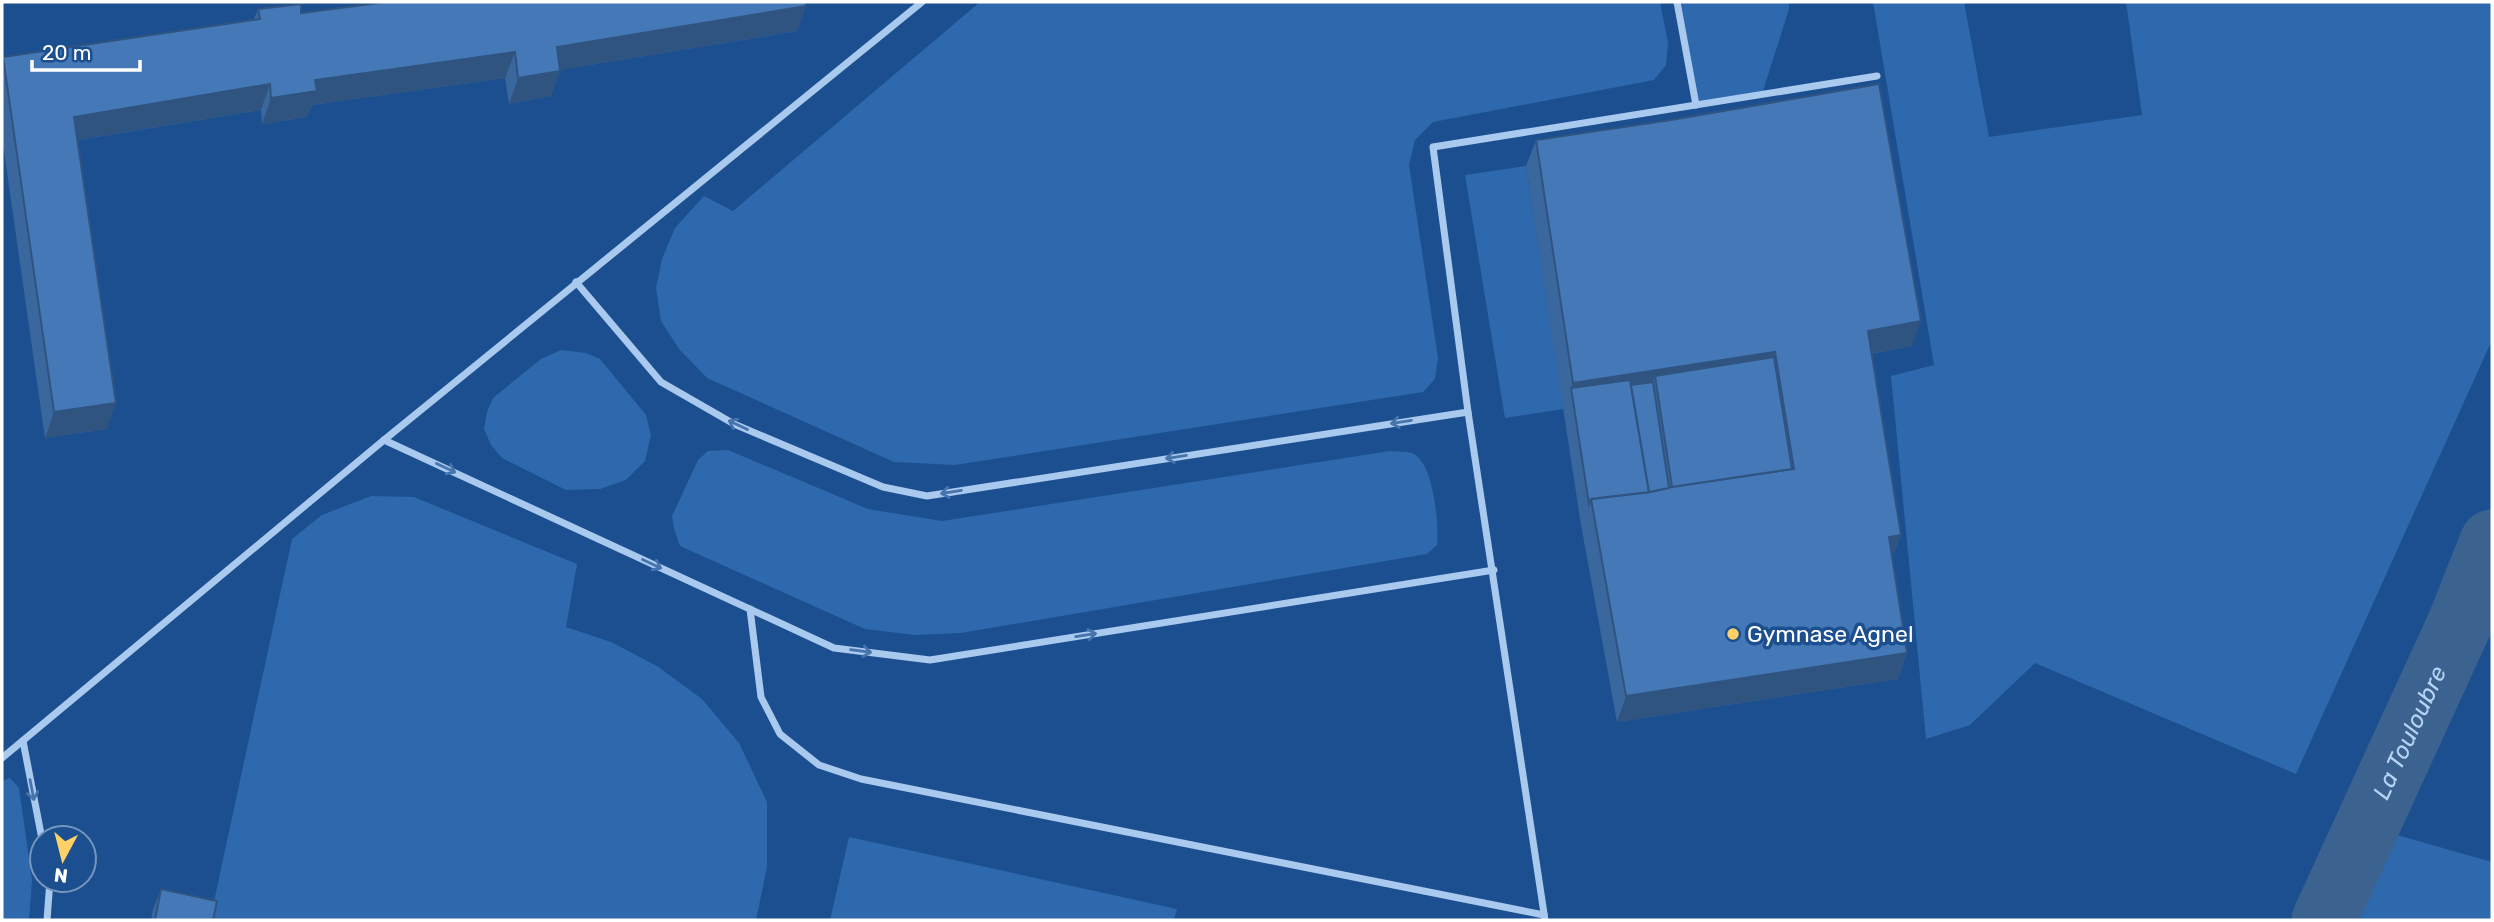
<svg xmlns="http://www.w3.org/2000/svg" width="2494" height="922" viewBox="0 0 2494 922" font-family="Rubik,sans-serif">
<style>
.green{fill:#2e69ad}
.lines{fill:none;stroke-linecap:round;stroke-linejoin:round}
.river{stroke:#3c6290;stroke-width:65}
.street{stroke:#a9c9ee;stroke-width:7}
.wall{fill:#3a679d}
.shaded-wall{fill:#305480}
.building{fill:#4478b7;stroke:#305480;stroke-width:2}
.oneway{stroke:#4674ac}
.poi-dot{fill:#ffd166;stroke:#1b4f8f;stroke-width:2.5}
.labels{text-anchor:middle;stroke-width:7;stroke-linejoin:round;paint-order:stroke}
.poi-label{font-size:23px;fill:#fff;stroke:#1b4f8f;text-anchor:start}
.water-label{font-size:24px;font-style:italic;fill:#b5d3f5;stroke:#1b4f8f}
</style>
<rect width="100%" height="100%" fill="#1b4f8f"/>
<g class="green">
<path d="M980,2H1660L1668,43L1666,65L1654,80L1433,122L1415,140L1409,165L1438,358L1435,379L1423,392L955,465L894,462L707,378L679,349L661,321L656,288L662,259L675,228L704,196L733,211Z"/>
<path d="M1677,2H1789V9L1762,94L1696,105Z"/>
<path d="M1873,2H1964L1989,137L2142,115L2126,2H2492V340L2296,774L2035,663L1970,725L1926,739L1891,376L1934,365Z"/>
<path d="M1526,166L1564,409L1505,418L1465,175Z"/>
<path d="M561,350L586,353L600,359L646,415L651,435L645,461L626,480L600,489L566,490L502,458L491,445L484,429L487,412L493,398L541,359Z"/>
<path d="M728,450L868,509L942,521L1390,451C1397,452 1406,451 1412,453C1434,462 1439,524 1437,545L1427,554L961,633L915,635L865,629L680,546L674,529L672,516L698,460L708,451Z"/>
<path d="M371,496L414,497L577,564L566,627L611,642L657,666L702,699L739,743L767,802V867L756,920H210L292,539L322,515Z"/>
<path d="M10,778L19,788L32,880L29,920H2V781Z"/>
<path d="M2390,833L2492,862V920H2355Z"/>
<path d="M849,837L1177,909L1174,920H830Z"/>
</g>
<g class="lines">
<path class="river" id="s1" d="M2324,920L2460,623L2492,542"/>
<g class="street">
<path d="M1677,2L1696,105"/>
<path d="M576,282L661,382L734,424L883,487L927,496L1468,412"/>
<path d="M384,440L834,648L930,660L1494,570"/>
<path d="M750,609L761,697L780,734L819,765L861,779L1544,915"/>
<path d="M23,741L42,839"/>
<path d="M2,758L384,440L922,2"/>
<path d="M47,920L50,880"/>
<path d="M1545,920L1468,412L1433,147L1877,76"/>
</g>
</g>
<g class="wall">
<path d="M806,6L797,31L560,70L551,96L509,104L505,78L312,105L307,117L262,124L261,110L78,140L107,429L45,438L2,137V61L3,57L254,19L258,9L301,13Z"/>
<path d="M1536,140L1912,346L1871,354L1901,535L1892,559L1907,653L1898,679L1617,722L1581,525L1526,166Z"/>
<path d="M161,889L213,920H151L153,909Z"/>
</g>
<g class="shaded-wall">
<path d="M806,6L797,31L548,72L557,47Z"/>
<path d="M515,52L505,78L312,105L307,117L262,124L271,98L315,80Z"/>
<path d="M560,71L551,96L509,104L518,78Z"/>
<path d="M270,84L261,110L65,142L74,117Z"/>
<path d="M1921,321L1912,346L1858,356L1868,331Z"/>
<path d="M1775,352L1766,377L1655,376L1647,396L1571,388L1573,383Z"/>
<path d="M116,403L107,429L45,438L54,412Z"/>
<path d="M1901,535L1891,561L1889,537Z"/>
<path d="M1907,653L1898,679L1617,722L1626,696Z"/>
</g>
<g class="building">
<path d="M386,2H806V6L557,47L560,71L518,78L515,52L315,80L317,91L271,98L270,84L74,117L116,403L54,412L3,57L260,19L258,9L301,4V13Z"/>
<path d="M1879,84L1921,321L1868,331L1901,535L1889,537L1907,653L1626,696L1591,499L1651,492L1675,486L1794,469L1775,352L1573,383L1536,140L1671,120Z"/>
<path d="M1774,357L1792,469L1672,487L1655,376Z"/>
<path d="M1630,380L1649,492L1591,499L1589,504L1571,388Z"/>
<path d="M1653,382L1669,488L1649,492L1631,385Z"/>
<path d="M161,889L217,901L213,920H155Z"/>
</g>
<defs><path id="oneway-shaft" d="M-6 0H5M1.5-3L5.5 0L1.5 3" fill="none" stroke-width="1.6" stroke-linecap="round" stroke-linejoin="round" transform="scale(1.75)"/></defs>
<g class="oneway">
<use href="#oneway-shaft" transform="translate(1401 422) rotate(171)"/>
<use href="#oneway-shaft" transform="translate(738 425) rotate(-155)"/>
<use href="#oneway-shaft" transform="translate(1176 457) rotate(171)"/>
<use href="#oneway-shaft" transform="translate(446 468) rotate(25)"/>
<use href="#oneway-shaft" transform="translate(951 492) rotate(171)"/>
<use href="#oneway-shaft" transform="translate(652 564) rotate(25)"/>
<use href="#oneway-shaft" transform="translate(1086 635) rotate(-9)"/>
<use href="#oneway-shaft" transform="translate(861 651) rotate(7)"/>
<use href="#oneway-shaft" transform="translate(32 790) rotate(79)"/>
</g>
<circle class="poi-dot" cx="1733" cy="634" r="7"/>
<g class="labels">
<g class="poi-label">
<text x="1747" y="642">Gymnase Agnel</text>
</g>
<g class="water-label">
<text dy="8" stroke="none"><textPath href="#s1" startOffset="206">La Touloubre</textPath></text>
</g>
</g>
<rect width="2494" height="922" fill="none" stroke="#ffffff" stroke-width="7"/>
<g transform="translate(63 859) rotate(187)"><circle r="33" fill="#1b4f8f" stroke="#7695bc" stroke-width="2"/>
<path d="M0-5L12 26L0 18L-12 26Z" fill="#ffd166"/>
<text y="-10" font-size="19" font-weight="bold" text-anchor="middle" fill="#ffffff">N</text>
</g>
<path d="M32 60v10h108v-10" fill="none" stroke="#ffffff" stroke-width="3.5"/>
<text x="42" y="60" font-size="21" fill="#ffffff" stroke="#1b4f8f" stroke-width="5" paint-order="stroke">20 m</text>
</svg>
